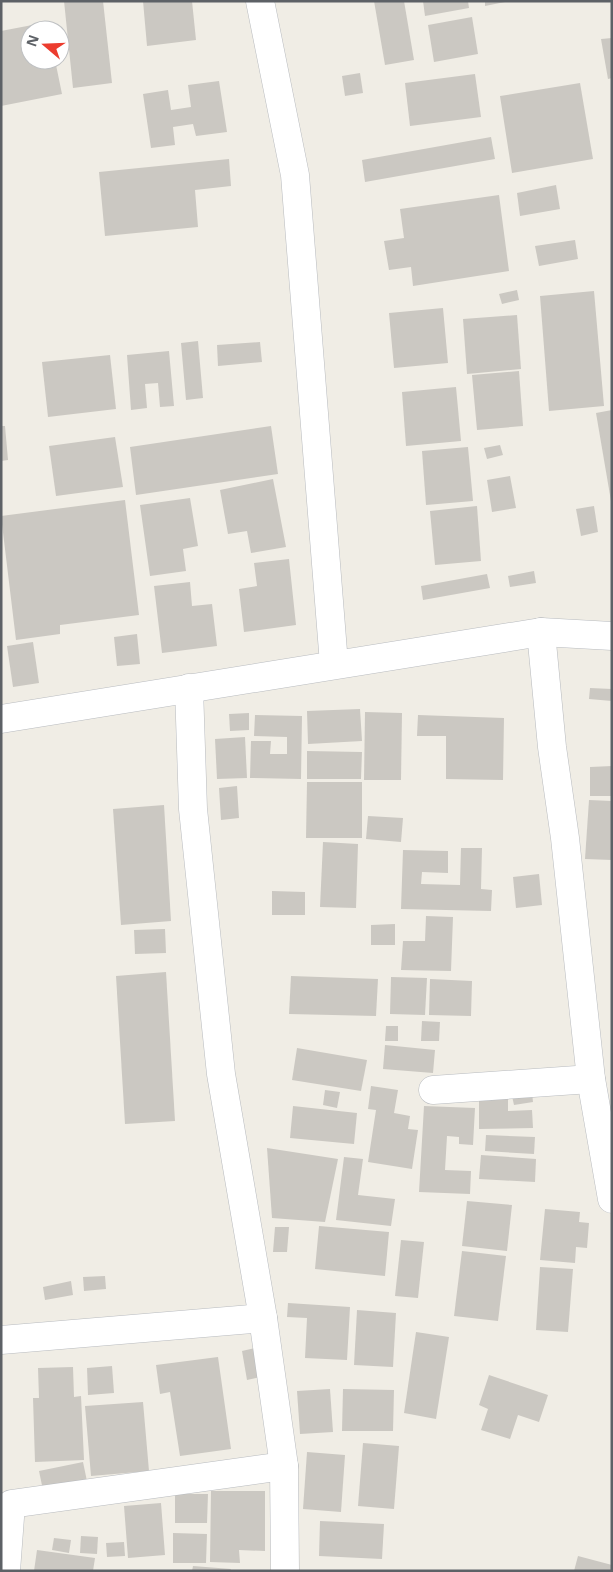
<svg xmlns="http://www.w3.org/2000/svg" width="613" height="1572" viewBox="0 0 613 1572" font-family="'Open Sans',sans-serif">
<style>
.building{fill:#cbc8c2}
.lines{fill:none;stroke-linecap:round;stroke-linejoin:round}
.street-casing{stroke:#b8bbbf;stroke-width:29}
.street{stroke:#fff;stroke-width:28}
</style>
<rect width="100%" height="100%" fill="#f0ede5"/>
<g class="building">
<path d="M64,1H103L112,83L73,88Z"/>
<path d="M143,1H192L196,40L147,46Z"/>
<path d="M374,1H404L414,60L385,65Z"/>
<path d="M423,1H468L469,8L425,16Z"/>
<path d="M485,1H505V2L485,6Z"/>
<path d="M472,17L478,54L434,62L428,25Z"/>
<path d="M48,22L49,30H30V60H55L62,94L1,106V31Z"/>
<path d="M612,38V78L608,79L601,39Z"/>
<path d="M360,73L363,93L345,96L342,76Z"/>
<path d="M475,74L481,117L410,126L405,83Z"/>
<path d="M219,81L227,132L196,136L193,124L173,127L175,145L151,148L143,94L168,90L171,110L191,107L188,85Z"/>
<path d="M580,83L593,159L512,173L500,96Z"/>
<path d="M491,137L495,159L365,182L362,160Z"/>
<path d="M229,159L231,186L195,190L198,227L105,236L99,172Z"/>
<path d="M556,185L560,209L520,216L517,193Z"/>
<path d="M499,195L509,271L413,286L411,267L389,270L384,241L404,238L400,209Z"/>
<path d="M575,240L578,259L539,266L535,246Z"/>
<path d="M517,290L519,300L502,304L499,294Z"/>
<path d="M594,291L604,406L549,411L540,296Z"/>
<path d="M443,308L448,363L394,368L389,313Z"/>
<path d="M517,315L521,369L467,374L463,319Z"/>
<path d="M198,341L203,398L186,400L181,343Z"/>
<path d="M260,342L262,362L218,366L217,345Z"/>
<path d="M169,351L174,406L160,407L158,383L145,384L147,408L131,410L127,355Z"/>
<path d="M110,355L116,409L48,417L42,362Z"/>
<path d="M519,371L523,426L477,430L472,375Z"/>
<path d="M456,387L461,441L406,446L402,392Z"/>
<path d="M612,410V500L611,501L596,413Z"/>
<path d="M1,426H5L8,460L1,461Z"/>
<path d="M271,426L278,474L136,495L130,447Z"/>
<path d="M115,437L123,487L56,496L49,446Z"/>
<path d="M500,445L503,455L487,459L484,448Z"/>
<path d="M468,447L473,501L426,505L422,451Z"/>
<path d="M510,476L516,508L492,512L487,480Z"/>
<path d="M273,479L286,547L251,553L247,531L228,534L220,490Z"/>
<path d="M190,498L198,546L183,549L186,571L150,576L140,505Z"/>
<path d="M125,500L139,615L60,625V634L16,640L1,516Z"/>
<path d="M477,506L481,561L435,565L430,511Z"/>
<path d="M594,506L598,532L581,536L576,509Z"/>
<path d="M289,559L296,625L244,632L239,589L257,586L254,563Z"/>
<path d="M534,571L536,583L510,587L508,576Z"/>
<path d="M487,574L490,588L423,600L421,586Z"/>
<path d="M190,582L192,606L212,604L217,646L162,653L154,586Z"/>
<path d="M137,634L140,664L117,666L114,637Z"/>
<path d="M33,642L39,683L13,687L7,646Z"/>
<path d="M590,688L612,689V701L589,699Z"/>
<path d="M360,709L362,741L308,744L307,711Z"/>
<path d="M365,712L402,713L401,780H364Z"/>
<path d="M249,713V730L230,731L229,714Z"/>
<path d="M255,715L302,716L301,779L250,778L251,741H271L270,754H287V737L254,736Z"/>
<path d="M418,715L504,718L503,780L446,779V736H417Z"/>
<path d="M245,737L247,778L217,779L215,739Z"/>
<path d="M307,751L362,752L361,779H307Z"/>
<path d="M612,766V796H590V767Z"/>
<path d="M307,782H362V838H306Z"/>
<path d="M237,786L239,818L221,820L219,788Z"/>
<path d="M589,800L612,801V860L585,859Z"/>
<path d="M164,805L171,921L121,925L113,809Z"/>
<path d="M368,816L403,818L401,842L366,839Z"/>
<path d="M323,842L358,844L356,908L320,907Z"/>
<path d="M461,848H482L481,889L492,890L491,911L401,909L403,850L448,851V873L422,872L421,884L460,885Z"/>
<path d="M539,874L542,905L516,908L513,877Z"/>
<path d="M272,891L305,892V915H272Z"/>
<path d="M426,916L453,917L451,971L401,970L403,941H425Z"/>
<path d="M395,924V945H371V925Z"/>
<path d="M165,929L166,953L135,954L134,930Z"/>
<path d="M166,972L175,1121L125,1124L116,976Z"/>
<path d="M291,976L378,979L376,1016L289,1014Z"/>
<path d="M391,977L427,978L425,1015L390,1014Z"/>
<path d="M430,979L472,981L471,1016L429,1015Z"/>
<path d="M422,1021L440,1022L439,1041H421Z"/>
<path d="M386,1026H398V1041H385Z"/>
<path d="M385,1045L435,1050L433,1073L383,1069Z"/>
<path d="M297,1048L367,1060L361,1091L292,1080Z"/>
<path d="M371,1086L398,1090L394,1113L410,1116L408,1129L418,1130L412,1169L368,1162L376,1110L368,1109Z"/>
<path d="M325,1090L340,1092L337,1108L323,1105Z"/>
<path d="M532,1093L533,1102L514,1105L512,1096Z"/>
<path d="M508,1095V1111L532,1110L533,1128L479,1129V1096Z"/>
<path d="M293,1106L357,1113L354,1144L290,1138Z"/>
<path d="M424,1106L475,1108L473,1145L459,1144V1137L447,1136L445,1170L471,1171L470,1194L419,1192Z"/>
<path d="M486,1135L535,1137L534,1154L485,1151Z"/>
<path d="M267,1148L338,1159L325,1222L272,1218Z"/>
<path d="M481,1155L536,1159L535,1182L479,1179Z"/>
<path d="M344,1157L363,1159L358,1195L395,1199L391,1226L336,1220Z"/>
<path d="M467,1201L512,1205L507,1251L462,1246Z"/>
<path d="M545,1209L580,1212L579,1222L589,1223L587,1248L576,1247L575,1263L540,1260Z"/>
<path d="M319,1226L389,1232L385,1276L315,1269Z"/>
<path d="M275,1227H289L287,1252H273Z"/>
<path d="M401,1240L424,1242L418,1298L395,1296Z"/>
<path d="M462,1251L506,1256L498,1321L454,1316Z"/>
<path d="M540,1267L573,1269L568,1332L536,1330Z"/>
<path d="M105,1276L106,1289L84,1291L83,1277Z"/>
<path d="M71,1281L73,1295L45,1300L43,1287Z"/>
<path d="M288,1303L350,1307L347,1360L305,1358L307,1318L287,1317Z"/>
<path d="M357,1310L396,1313L393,1367L354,1365Z"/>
<path d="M416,1332L449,1337L436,1419L404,1413Z"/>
<path d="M255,1348L260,1377L247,1380L242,1351Z"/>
<path d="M218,1357L231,1449L180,1456L170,1392L160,1394L156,1365Z"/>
<path d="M112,1366L114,1393L88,1395L87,1368Z"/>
<path d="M73,1367L74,1397L81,1396L84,1460L35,1462L33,1398H39L38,1368Z"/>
<path d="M489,1375L548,1395L539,1422L518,1415L510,1439L481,1430L488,1409L479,1405Z"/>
<path d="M330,1389L333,1432L300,1434L297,1391Z"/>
<path d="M343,1389L394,1390L393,1431H342Z"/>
<path d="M143,1402L149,1471L91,1476L85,1406Z"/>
<path d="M363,1443L399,1446L394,1509L358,1506Z"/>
<path d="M307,1452L345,1455L341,1512L303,1509Z"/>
<path d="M83,1462L88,1486L44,1495L39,1471Z"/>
<path d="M211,1491H265V1551L239,1550L240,1563L210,1562Z"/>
<path d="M175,1494H208L207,1523H175Z"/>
<path d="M161,1503L165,1555L128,1558L124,1506Z"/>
<path d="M320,1521L384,1524L382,1559L319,1556Z"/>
<path d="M173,1533L207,1534L206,1563H173Z"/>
<path d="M81,1536L98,1537L97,1554L80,1553Z"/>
<path d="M54,1538L71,1540L69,1553L52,1550Z"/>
<path d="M124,1542L125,1556L107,1557L106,1543Z"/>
<path d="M37,1550L95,1558L93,1571H34Z"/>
<path d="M578,1556L612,1565V1571H574Z"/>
<path d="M193,1566L231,1569L230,1571H192Z"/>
</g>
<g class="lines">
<g class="street-casing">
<g id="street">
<path d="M260,1L295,175L334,664"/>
<path d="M541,632L552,747L565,838L591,1079L612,1199"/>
<path d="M189,688L193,809L221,1074L263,1318L284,1466L285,1571"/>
<path d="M1,719L541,632L612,636"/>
<path d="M433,1090L591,1079"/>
<path d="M1,1340L263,1318"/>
<path d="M6,1571L11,1504L284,1466"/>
</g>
</g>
<use href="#street" class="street"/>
</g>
<rect width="613" height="1572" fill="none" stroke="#5d6166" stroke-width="5"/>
<g transform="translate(45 45) rotate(289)"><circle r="24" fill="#ffffff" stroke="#bec0c2"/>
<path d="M0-4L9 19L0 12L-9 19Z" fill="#ec3c2e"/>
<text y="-8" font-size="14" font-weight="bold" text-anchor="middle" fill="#5d6166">N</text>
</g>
</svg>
